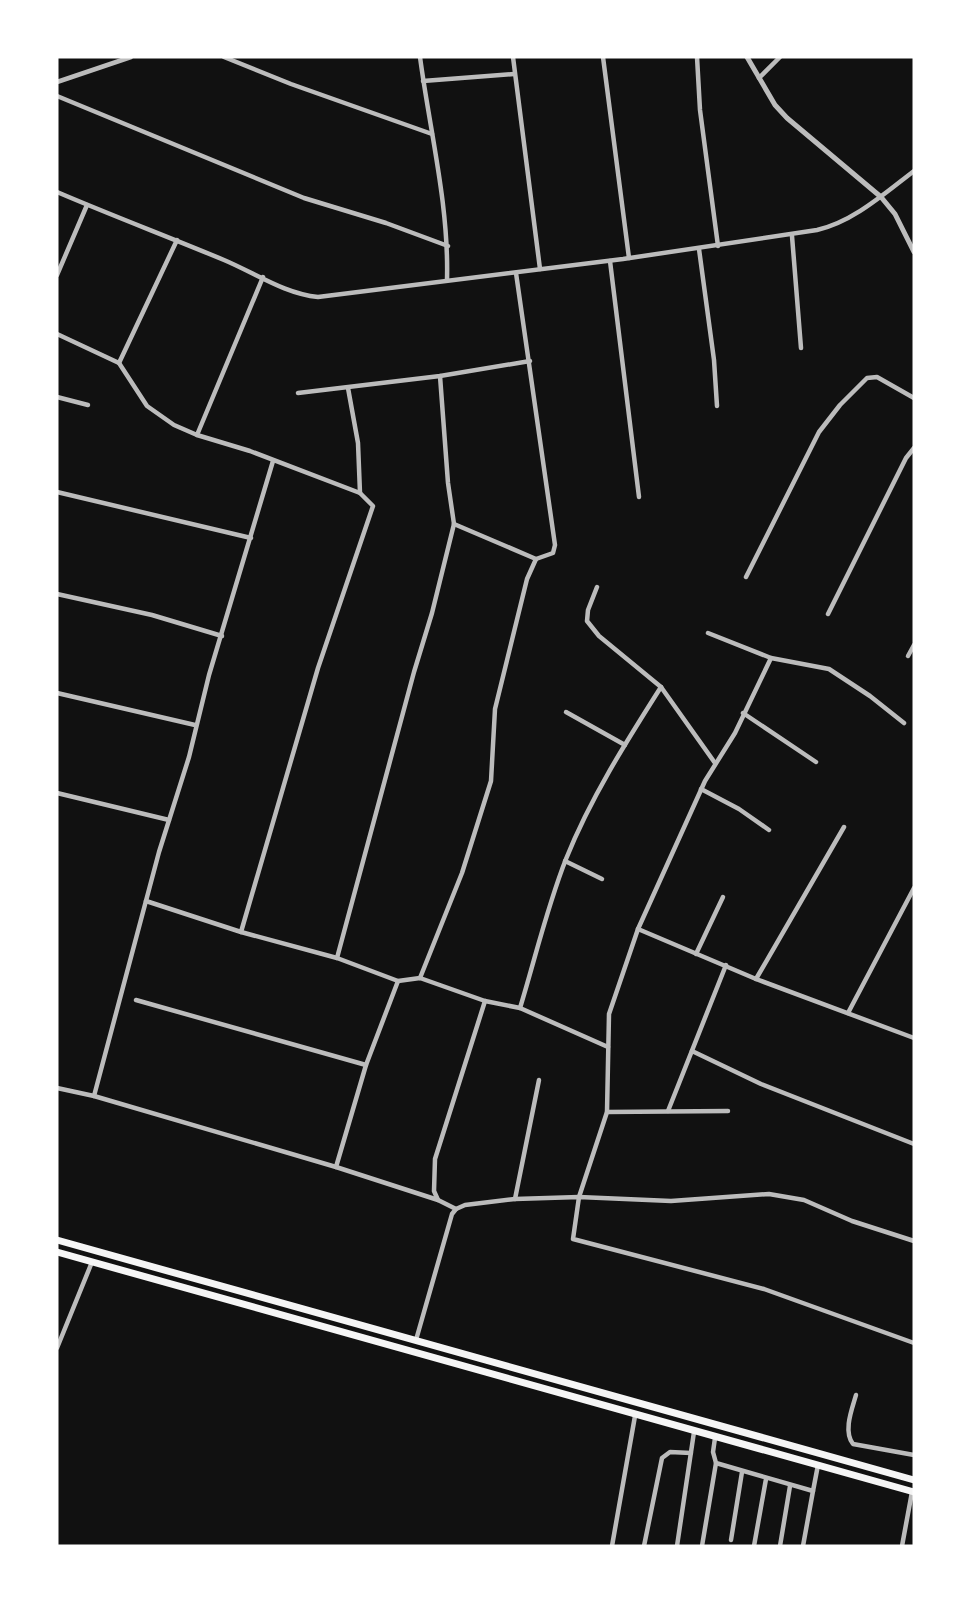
<svg xmlns="http://www.w3.org/2000/svg" width="971" height="1603" viewBox="0 0 971 1603" font-family="'Sofia Sans Condensed',sans-serif">
<style>
.lines{fill:none;stroke-linecap:round;stroke-linejoin:round}
.minor{stroke:#bcbcbc;stroke-width:4.5}
.tertiary{stroke:#bcbcbc;stroke-width:5}
.primary{stroke:#f5f5f5;stroke-width:7}
</style>
<rect width="100%" height="100%" fill="#111"/>
<g class="lines">
<g class="minor">
<path d="M224,57L291,84L432,134"/>
<path d="M420,57C430,132 449,205 447,280"/>
<path d="M513,57L540,269"/>
<path d="M603,57L629,258"/>
<path d="M697,57L700,110L718,246"/>
<path d="M759,78L780,57"/>
<path d="M423,81L514,74"/>
<path d="M57,82L131,57"/>
<path d="M57,96L304,198L386,223L448,246"/>
<path d="M57,192C113,216 169,237 224,260C255,273 285,294 318,297L623,259L817,230C853,222 885,193 914,171"/>
<path d="M792,236L801,348"/>
<path d="M699,249L714,360L717,406"/>
<path d="M610,261L639,497"/>
<path d="M57,275L87,205"/>
<path d="M57,334L119,363L147,406L174,425L197,435L250,451L360,493L373,506L318,668L241,932L146,901"/>
<path d="M119,363L177,240"/>
<path d="M348,388L358,443L360,493"/>
<path d="M298,393L440,376L530,361"/>
<path d="M57,397L88,405"/>
<path d="M197,435L263,277"/>
<path d="M57,492L251,538"/>
<path d="M454,524L536,559"/>
<path d="M746,577L819,432L840,405L867,378L877,377L914,398"/>
<path d="M597,587L588,610L587,621L599,636L661,687L715,763"/>
<path d="M57,594L152,615L222,636"/>
<path d="M828,614L906,458L914,448"/>
<path d="M708,633L771,658L829,669L870,696L904,723"/>
<path d="M908,656L914,645"/>
<path d="M771,658L735,733L705,781L638,929L609,1014L607,1112L579,1197L573,1239L764,1289L914,1343"/>
<path d="M57,693L195,725"/>
<path d="M566,712L625,745"/>
<path d="M743,713L816,762"/>
<path d="M701,789L739,809L769,830"/>
<path d="M57,793L169,820"/>
<path d="M565,861L602,879"/>
<path d="M638,929L756,979L914,1038"/>
<path d="M241,932L337,958L398,981L420,978L485,1001L520,1008L608,1047"/>
<path d="M696,954L723,897"/>
<path d="M337,958L414,672L432,613L454,524L448,483L440,376"/>
<path d="M420,978L462,873L491,781L495,709L527,579L536,559L553,553L555,545L516,273"/>
<path d="M756,979L844,827"/>
<path d="M136,1000L366,1065"/>
<path d="M520,1008C535,959 547,907 566,859C590,799 626,742 661,687"/>
<path d="M848,1013L914,888"/>
<path d="M692,1051L761,1084L914,1144"/>
<path d="M57,1088L94,1096L336,1167L438,1200L456,1209"/>
<path d="M94,1096L159,852L189,757L209,675L273,461"/>
<path d="M668,1111L726,965"/>
<path d="M607,1112L728,1111"/>
<path d="M336,1167L366,1065L398,981"/>
<path d="M515,1199L539,1080"/>
<path d="M438,1200L434,1191L435,1159L485,1001"/>
<path d="M416,1340L452,1214L456,1209L465,1205L515,1199L579,1197L671,1201L769,1194L804,1200L852,1221L914,1241"/>
<path d="M57,1348L92,1262"/>
<path d="M856,1395C852,1409 843,1431 853,1444L914,1455"/>
<path d="M715,1438L713,1452L716,1463L813,1491L818,1465"/>
<path d="M731,1540L742,1472"/>
<path d="M612,1546L635,1416"/>
<path d="M644,1546L662,1458L670,1452L691,1453"/>
<path d="M677,1546L694,1432"/>
<path d="M702,1546L716,1463"/>
<path d="M754,1546L766,1479"/>
<path d="M780,1546L790,1486"/>
<path d="M803,1546L813,1491"/>
<path d="M902,1546L912,1492"/>
</g>
<path class="tertiary" d="M747,57L775,105L787,118L881,197L895,214L914,252"/>
<g class="primary">
<path d="M57,1240L914,1480"/>
<path d="M57,1252L914,1492"/>
</g>
</g>
<rect width="971" height="1603" fill="none" stroke="#ffffff" stroke-width="117"/>
</svg>
